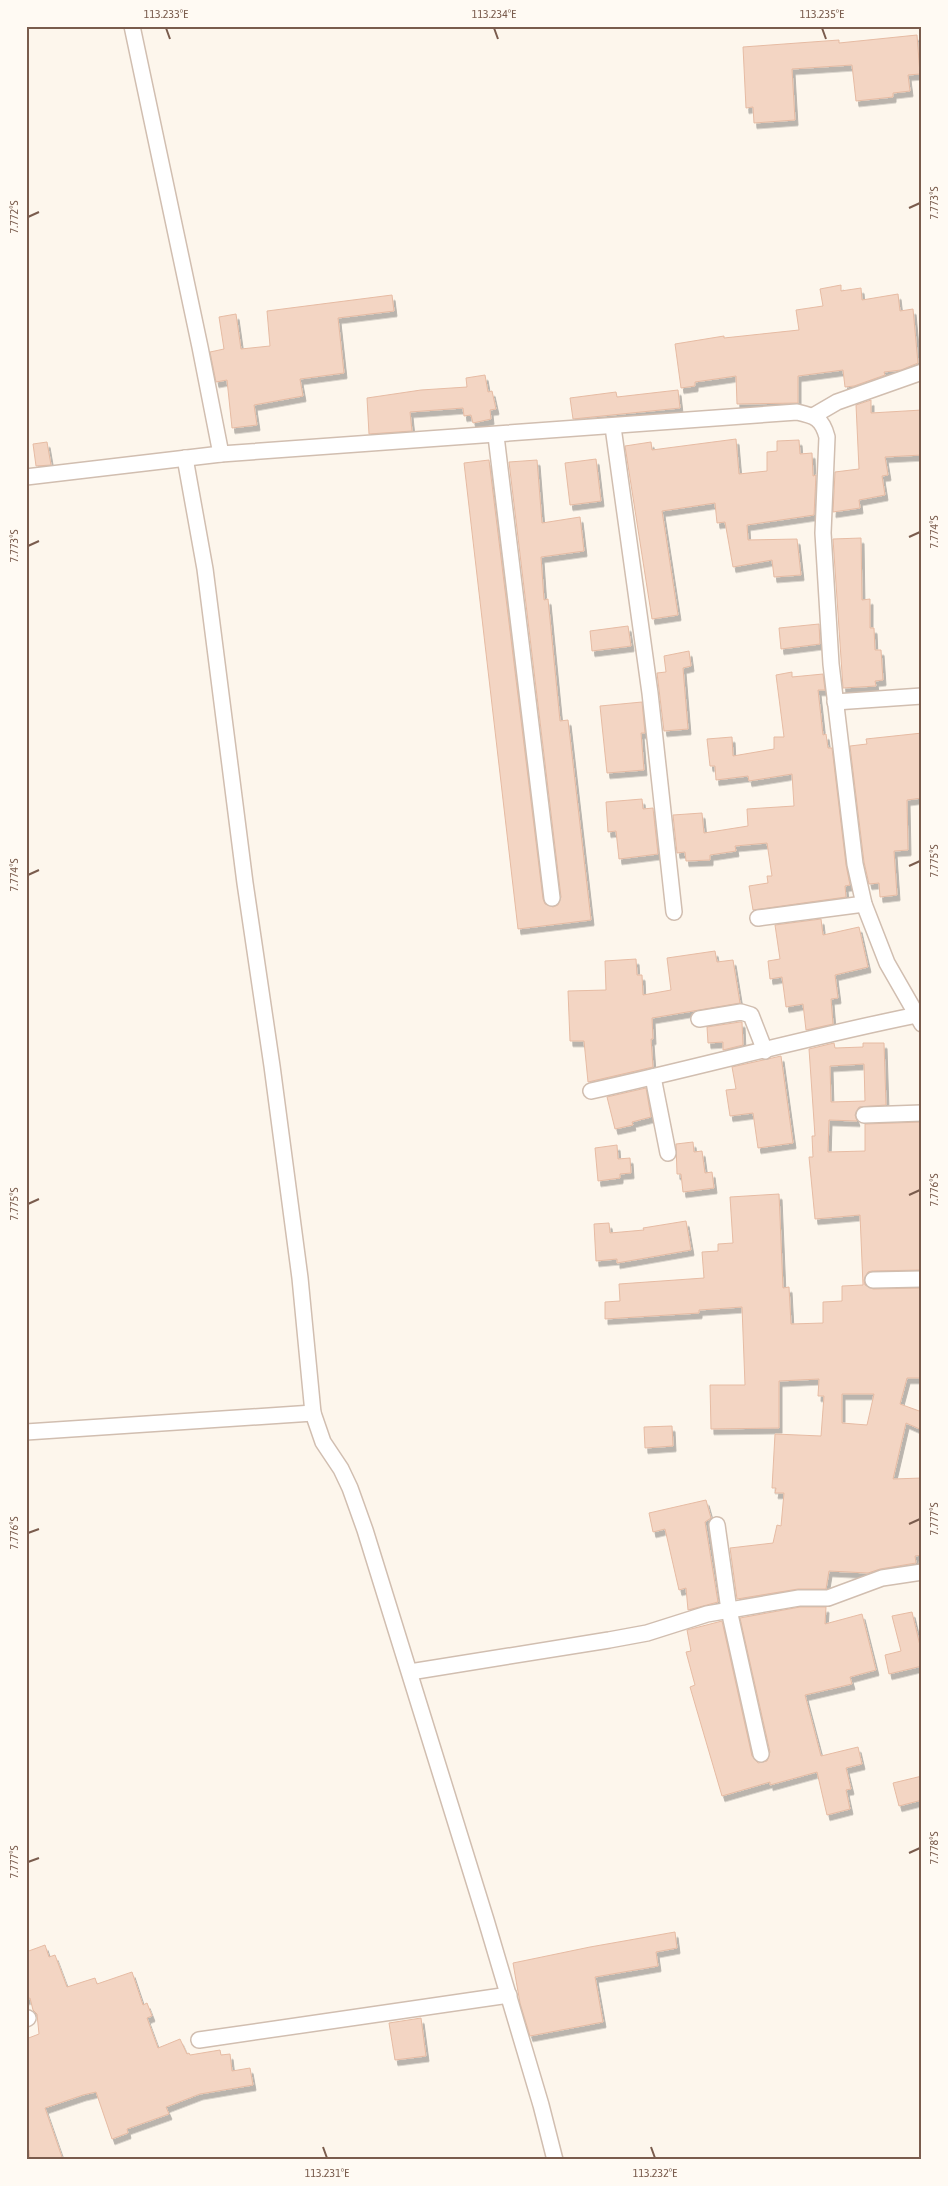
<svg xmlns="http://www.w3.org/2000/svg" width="948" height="2186" viewBox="0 0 948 2186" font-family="'Asap Condensed',sans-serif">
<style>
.building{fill:#f3d5c3;stroke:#e6bba3;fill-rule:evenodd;filter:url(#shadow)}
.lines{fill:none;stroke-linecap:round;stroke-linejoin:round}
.minor-casing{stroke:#d1beb0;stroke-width:18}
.minor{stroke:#fff;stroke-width:15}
.ticks{fill:none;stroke:#7a5c4d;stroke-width:2}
.neatline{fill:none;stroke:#7a5c4d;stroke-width:2}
.ticks-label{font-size:12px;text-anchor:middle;fill:#7a5c4d}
</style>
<defs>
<filter id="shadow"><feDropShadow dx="3" dy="5.5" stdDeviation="0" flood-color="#0004"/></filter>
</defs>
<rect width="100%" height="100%" fill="#fdf6ec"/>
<g class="building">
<path d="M917,35L920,74L908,75L910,91L893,93V97L856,101L852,65L792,69L795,120L754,123L753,107L746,108L743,47L839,40V43Z"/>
<path d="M841,285V291L861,288L862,300L898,294L900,311L913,309L918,363L901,370L884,372L885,375L854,386L845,387L843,370L798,376V403L737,404L736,376L695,382V386L681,388L675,344L724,336V338L799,330L796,310L823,306L820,289Z"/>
<path d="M392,295L394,311L338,318L344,373L300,379L303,396L254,405L257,425L232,428L227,380L216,382L210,352L224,349L219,317L236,314L241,349L270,346L267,311Z"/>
<path d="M485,375L488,392L492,391L496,409L490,410L491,419L473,423L471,415L464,416L463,408L410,412L412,431L369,434L367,398L421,390L467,387L466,378Z"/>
<path d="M678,390L680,408L573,419L570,398L616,392L617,397Z"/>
<path d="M871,400V413L922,410V455L885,457L888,475L882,476L885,495L859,500L860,508L833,512L835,472L859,469L856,405Z"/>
<path d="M736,439L739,474L767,471V452L777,451V441L799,440L800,454L812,453L813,476L816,475L814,515L747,525L748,540L797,539L801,575L774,577L772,560L733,567L725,522L717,523L715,503L662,511L678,615L652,619L625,446L651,442L652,450Z"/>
<path d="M47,442L51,465L36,466L33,444Z"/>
<path d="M596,459L601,501L570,505L565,463Z"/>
<path d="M489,460L543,899L545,904L553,907L558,905L561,897L509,462L537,460L542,523L580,517L584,551L541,557L544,600L548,599L560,721L568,720L591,920L518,929L464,463Z"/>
<path d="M861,538L862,600L870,599V628H874L875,650H881L883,680L875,681L876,686L843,688L833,539Z"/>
<path d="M819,624L820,644L781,649L779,628Z"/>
<path d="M628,626L631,646L592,651L590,631Z"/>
<path d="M689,651L691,666L683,668L688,729L664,731L657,673L666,672L664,656Z"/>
<path d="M792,672V677L823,674L825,690H818L823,735L826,734L828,748H832L846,865L850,885L845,886L846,897L753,910L749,886L768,883L767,876H772L767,843L735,846L736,851L710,855V860L686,861L685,852L677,853L673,815L702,813L704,833L748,826L747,809L794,806L792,774L749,781L748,776L716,780L715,766H710L707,739L732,737L733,756L774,749V737H784L776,675Z"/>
<path d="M642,702L645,733H641L644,770L607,773L600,706Z"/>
<path d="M922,733V798L907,800L908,850L894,851L897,895L880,897L879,883L869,884L864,862L850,746L867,744L866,739Z"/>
<path d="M642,799L643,809L653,808L658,854L619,859L616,831L608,832L606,802Z"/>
<path d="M821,919L823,935L859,927L868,967L835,975L838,998L831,999L833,1024L806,1030L803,1004L786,1007L782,977L770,979L768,961L780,959L775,925Z"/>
<path d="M715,951L717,962L733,960L740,1003L652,1018L653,1039H651L653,1067L588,1082L584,1041H570L568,991L606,990L605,961L636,959L637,975H642L643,995L671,990L667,958Z"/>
<path d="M740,1022H742L743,1045L723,1050V1042L708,1043L707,1027Z"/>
<path d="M834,1043L835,1048L863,1047V1043H884L886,1105L859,1107L855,1115L857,1121L829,1120L828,1152L865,1151V1124L922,1122V1270L872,1271L868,1272L864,1280L865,1285L873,1289L922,1288V1378H907L900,1404L922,1412V1430L906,1423L893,1479L922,1478V1555L915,1556L916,1563L880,1569L868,1573L829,1571L826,1589H798L737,1599L730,1548L773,1543L777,1525L781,1526L784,1493H775L776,1488H772L775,1434L821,1436L824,1396H818L819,1379L779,1381V1428L711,1429L710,1385H745L742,1307L699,1310V1313L605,1319V1302L620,1301L619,1284L704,1278L702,1252L718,1251V1244L733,1243L730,1197L779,1194L783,1288L789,1287L791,1324L823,1323V1302L842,1301V1286L863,1285L860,1215L815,1219L809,1157H813L812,1136H815L809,1049ZM864,1064L865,1101L831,1102L830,1066ZM842,1394H874L867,1425L842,1423Z"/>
<path d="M781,1056L793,1143L758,1148L753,1113L730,1116L726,1090L736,1089L732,1067Z"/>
<path d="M646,1088L651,1117L632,1122L633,1125L615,1129L607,1097Z"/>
<path d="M693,1142L694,1152L702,1151L705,1173L712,1172L714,1188L683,1192L681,1174H677L676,1144Z"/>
<path d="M617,1145L618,1159L630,1158L631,1173L620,1174V1178L598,1181L595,1148Z"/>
<path d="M686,1221L691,1250L617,1263V1259L596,1261L594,1224L609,1223L610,1233L644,1230L643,1228Z"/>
<path d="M672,1426L673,1446L645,1448L644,1427Z"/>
<path d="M706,1500L711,1518L705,1522L718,1602L688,1610L686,1588L679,1590L665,1529L653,1532L649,1513Z"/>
<path d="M800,1607H826L825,1624L862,1614L876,1670L850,1677L852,1684L805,1695L821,1756L858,1747L862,1764L846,1768L851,1789L846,1790L850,1809L827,1815L817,1772L770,1785V1782L722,1796L690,1687L695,1685L686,1652L691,1651L687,1630L722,1621L752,1756L758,1763L767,1761L770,1752L740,1618Z"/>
<path d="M912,1612L922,1654V1666L889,1674L885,1655L901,1651L892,1616Z"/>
<path d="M922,1776V1800L899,1806L893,1783Z"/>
<path d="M675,1932L677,1948L656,1952L658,1966L595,1977L603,2022L530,2036L520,2003L513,1963L590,1947Z"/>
<path d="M45,1945L49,1957L55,1955L67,1987L95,1978L97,1984L132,1972L143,2005L147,2003L152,2016L147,2018L158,2048L180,2039L187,2054L189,2053L190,2055L220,2050L221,2055L230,2054L232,2071L250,2068L253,2085L200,2094L166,2107L169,2114L127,2129L128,2133L112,2139L96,2092L83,2095L45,2108L63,2160H30L29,2150L26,2151V2039L39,2034L37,2014L33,2010L30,1998L26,1999V1952Z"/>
<path d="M421,2018L426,2056L395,2060L389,2023Z"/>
</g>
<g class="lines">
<g class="minor-casing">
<g id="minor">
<path d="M132,26L200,347L221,454"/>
<path d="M813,416L837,402L922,372"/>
<path d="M613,427L650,693L674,912"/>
<path d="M496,436L552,898"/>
<path d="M185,458L205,569L245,883L272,1066L300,1278L313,1413L323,1442L341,1469L350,1488L365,1530L486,1920L541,2105L555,2160"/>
<path d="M26,477L221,454L797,412C815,416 822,418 827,437L823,533L831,664L855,864L864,904L887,963L922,1024"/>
<path d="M835,702L922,696"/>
<path d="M758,918L864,904"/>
<path d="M699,1019L741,1012L751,1015L765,1051"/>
<path d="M653,1077L668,1153"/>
<path d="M591,1091C700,1067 808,1037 917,1015"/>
<path d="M864,1115L922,1113"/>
<path d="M873,1280L922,1279"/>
<path d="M26,1432L313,1413"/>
<path d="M717,1525L729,1610L761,1754"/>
<path d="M410,1672L609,1640L647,1633L707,1614L799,1598H828L882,1578L922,1572"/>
<path d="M26,2019L28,2018"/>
<path d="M199,2040L509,1995"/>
</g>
</g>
<use href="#minor" class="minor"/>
</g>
<path class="ticks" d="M166,28L170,39M494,28L498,39M822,28L826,39M909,208L920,203M28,217L39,212M909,537L920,532M28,546L39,541M909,866L920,861M28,875L39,870M909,1195L920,1190M28,1204L39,1199M909,1524L920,1519M28,1533L39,1529M909,1853L920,1848M28,1862L39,1858M323,2147L327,2158M651,2147L655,2158"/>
<rect width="948" height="2186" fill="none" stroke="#fffaf3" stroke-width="55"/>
<rect x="28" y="28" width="892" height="2130" class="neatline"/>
<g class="ticks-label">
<text x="166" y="18">113.233°E</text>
<text x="494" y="18">113.234°E</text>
<text x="822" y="18">113.235°E</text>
<text transform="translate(934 203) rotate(-90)" y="4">7.773°S</text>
<text transform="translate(14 217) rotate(-90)" y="4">7.772°S</text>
<text transform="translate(934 532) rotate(-90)" y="4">7.774°S</text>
<text transform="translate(14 546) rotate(-90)" y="4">7.773°S</text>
<text transform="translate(934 861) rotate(-90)" y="4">7.775°S</text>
<text transform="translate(14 875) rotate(-90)" y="4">7.774°S</text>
<text transform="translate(934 1190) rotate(-90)" y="4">7.776°S</text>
<text transform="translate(14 1204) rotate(-90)" y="4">7.775°S</text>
<text transform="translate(934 1519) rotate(-90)" y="4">7.777°S</text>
<text transform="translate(14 1533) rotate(-90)" y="4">7.776°S</text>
<text transform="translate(934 1848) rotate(-90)" y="4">7.778°S</text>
<text transform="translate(14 1862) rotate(-90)" y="4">7.777°S</text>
<text x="327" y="2177">113.231°E</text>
<text x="655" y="2177">113.232°E</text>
</g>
</svg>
